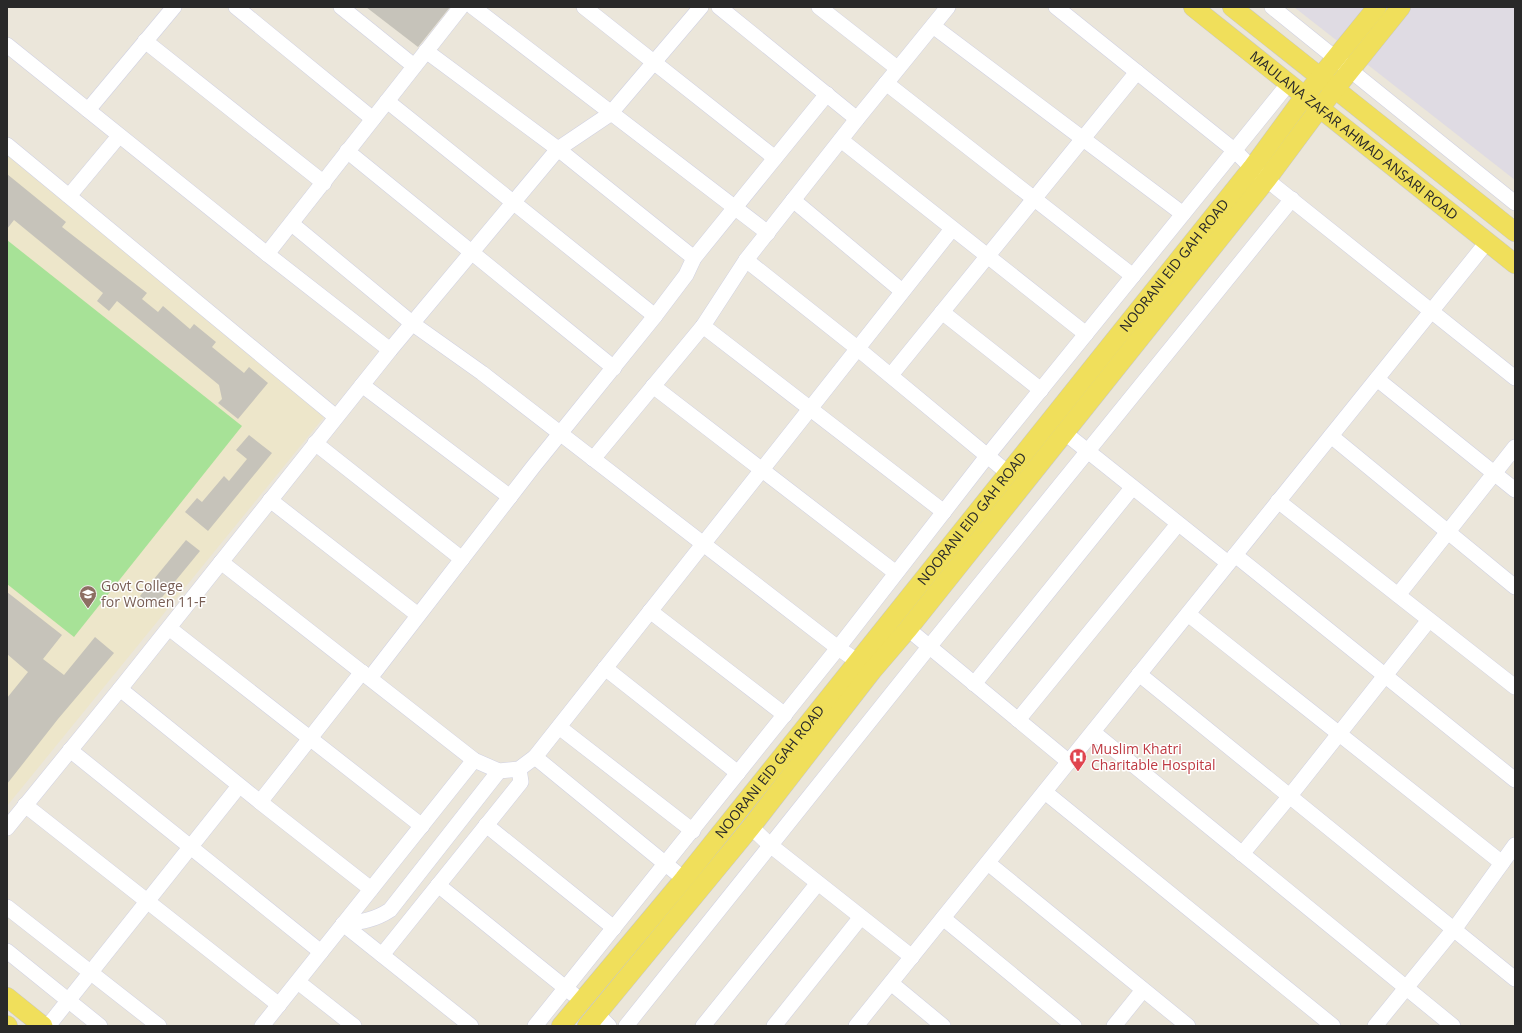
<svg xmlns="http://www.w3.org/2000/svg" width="1522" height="1033" viewBox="0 0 1522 1033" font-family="'Open Sans',sans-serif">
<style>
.industrial{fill:#dfdbe3}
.education{fill:#ede6ca}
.green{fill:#a7e297}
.building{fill:#c6c3ba}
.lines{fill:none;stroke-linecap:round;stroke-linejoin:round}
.minor-casing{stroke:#d0d1e2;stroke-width:16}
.major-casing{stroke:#c7c7c7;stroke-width:20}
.minor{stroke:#fff;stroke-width:15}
.major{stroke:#f0df5b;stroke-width:19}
.labels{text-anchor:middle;stroke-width:3;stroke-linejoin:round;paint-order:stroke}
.street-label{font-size:14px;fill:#292929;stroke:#fff}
.education-label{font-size:14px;fill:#785e54;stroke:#fff;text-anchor:start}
.health-label{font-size:14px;fill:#be3a42;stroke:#fff;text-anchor:start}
</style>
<rect width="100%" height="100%" fill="#ebe6da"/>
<path class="industrial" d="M1294,7H1515V180Z"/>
<path class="education" d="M7,145L329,411L7,806Z"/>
<path class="green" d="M7,240L242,426L74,637L7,584Z"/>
<g class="building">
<path d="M366,7H450L418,47Z"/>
<path d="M7,174L66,222L62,227L147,293L142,299L158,312L163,306L190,329L194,324L216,342L212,347L244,373L249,367L268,383L238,419L218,403L222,399L219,385L117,301L109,311L97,301L103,293L14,220L7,229Z"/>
<path d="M249,435L272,453L208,531L185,512L197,498L202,502L224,476L229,481L247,459L236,450Z"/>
<path d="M186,540L200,551L154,607L140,596Z"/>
<path d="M7,592L62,635L43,659L64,675L95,637L114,653L58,719L7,784V698L28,672L7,654Z"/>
</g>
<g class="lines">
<g class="minor-casing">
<g id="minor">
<path d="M236,7L373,119"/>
<path d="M341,7L414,66"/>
<path d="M473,7L768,233"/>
<path d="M584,7L775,158"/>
<path d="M719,7L857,119"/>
<path d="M819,7L897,68"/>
<path d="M1056,7L1234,150L1252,168L1515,378"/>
<path d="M1272,7L1515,203"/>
<path d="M933,26L1183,214"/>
<path d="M145,41L324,183"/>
<path d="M7,45L267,254L390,350"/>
<path d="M426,51L558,149L694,258"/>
<path d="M886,83L1133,276"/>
<path d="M387,101L655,316"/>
<path d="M88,110L174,7"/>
<path d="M841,140L1086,334"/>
<path d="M7,145L336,417"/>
<path d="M347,151L614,368"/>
<path d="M69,196L119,136"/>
<path d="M793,200L902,291"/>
<path d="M292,224L413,324L482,373L838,648L866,667"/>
<path d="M267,254L461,7"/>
<path d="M746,260L857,348L1008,473"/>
<path d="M942,312L1041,390"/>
<path d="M703,326L944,512"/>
<path d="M891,375L1137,72"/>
<path d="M1377,379L1515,490"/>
<path d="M362,385L510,497"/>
<path d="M653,386L896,573"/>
<path d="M1065,433L1228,563"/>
<path d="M1331,436L1515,587"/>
<path d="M315,443L462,559"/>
<path d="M593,459L703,326L746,260L857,119L948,7"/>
<path d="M270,500L418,615"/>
<path d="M1278,501L1515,687"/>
<path d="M1235,555L1515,780"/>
<path d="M221,562L474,760L499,771L519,769L535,757L684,879"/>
<path d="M1398,595L1515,447"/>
<path d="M650,611L785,715"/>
<path d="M1188,614L1502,863"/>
<path d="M169,628L422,826"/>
<path d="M908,629L1069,762"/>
<path d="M605,668L738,773"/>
<path d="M1139,674L1515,979"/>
<path d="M370,678L533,467L655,316L686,275L694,258L827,94"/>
<path d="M974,684L1132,488"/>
<path d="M120,689L260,802L362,672"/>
<path d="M1018,720L1178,524"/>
<path d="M559,727L693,831"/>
<path d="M1093,732L1453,1026"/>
<path d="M70,750L321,952"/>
<path d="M535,757L952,229"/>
<path d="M1045,792L1333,1026"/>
<path d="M260,802L371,889"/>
<path d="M25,805L279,1005"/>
<path d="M486,825L614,928"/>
<path d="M751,827L770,845L912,957"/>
<path d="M7,828L120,689L390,350L558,149L610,114L701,7"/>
<path d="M1242,854L1289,797L1429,620"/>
<path d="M988,863L1188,1026"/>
<path d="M438,885L573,994"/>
<path d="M7,907L159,1026"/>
<path d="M943,918L1074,1026"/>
<path d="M343,924C361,922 375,920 390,910L499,771"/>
<path d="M343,924L471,1026"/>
<path d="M7,951L100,1026"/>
<path d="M382,955L521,782L519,769"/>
<path d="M298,982L354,1026"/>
<path d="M891,983L943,1026"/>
<path d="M597,1014L609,1026"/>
<path d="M48,1026L239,786"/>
<path d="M262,1026L474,760"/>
<path d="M535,1026L838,648L988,455L1289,83"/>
<path d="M626,1026L929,647L1292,199"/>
<path d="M703,1026L818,883"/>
<path d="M774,1026L861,917"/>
<path d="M856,1026L1487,242"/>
<path d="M1114,1026L1143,990"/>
<path d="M1375,1026L1458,924L1515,845"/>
</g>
</g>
<g class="major-casing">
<g id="major">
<path id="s1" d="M1193,7L1515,264"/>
<path d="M1232,7L1515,232"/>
<path d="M7,997L43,1026"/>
<path d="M7,1025L8,1026"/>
<path id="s2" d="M561,1026L684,879L1252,168L1304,97L1377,7"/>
<path d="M587,1026L751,827L872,671L908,629L1267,179L1319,109L1401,7"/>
</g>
</g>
<use href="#minor" class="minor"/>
<use href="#major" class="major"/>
</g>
<defs>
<g id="university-pin" transform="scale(0.9)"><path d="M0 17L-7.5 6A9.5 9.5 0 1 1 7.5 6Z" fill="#8d6e63" stroke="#fff"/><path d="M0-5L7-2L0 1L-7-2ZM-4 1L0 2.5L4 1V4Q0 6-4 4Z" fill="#fff"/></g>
<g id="hospital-pin" transform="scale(0.9)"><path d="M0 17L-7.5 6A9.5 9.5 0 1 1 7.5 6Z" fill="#e0444e" stroke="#fff"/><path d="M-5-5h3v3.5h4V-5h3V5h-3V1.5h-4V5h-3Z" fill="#fff"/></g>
</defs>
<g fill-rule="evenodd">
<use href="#university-pin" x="88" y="594"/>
<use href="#hospital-pin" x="1078" y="757"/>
</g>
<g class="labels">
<g class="street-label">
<text dy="5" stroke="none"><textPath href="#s1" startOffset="206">MAULANA ZAFAR AHMAD ANSARI ROAD</textPath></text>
<text dy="5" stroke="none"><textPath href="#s2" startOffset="977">NOORANI EID GAH ROAD</textPath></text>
<text dy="5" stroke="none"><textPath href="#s2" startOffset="653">NOORANI EID GAH ROAD</textPath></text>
<text dy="5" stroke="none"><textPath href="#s2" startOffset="329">NOORANI EID GAH ROAD</textPath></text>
</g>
<g class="education-label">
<text x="101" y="591">Govt College<tspan x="101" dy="16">for Women 11-F</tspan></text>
</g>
<g class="health-label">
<text x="1091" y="754">Muslim Khatri<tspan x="1091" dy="16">Charitable Hospital</tspan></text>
</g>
</g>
<rect width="1522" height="1033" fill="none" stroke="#292929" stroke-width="16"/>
</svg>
